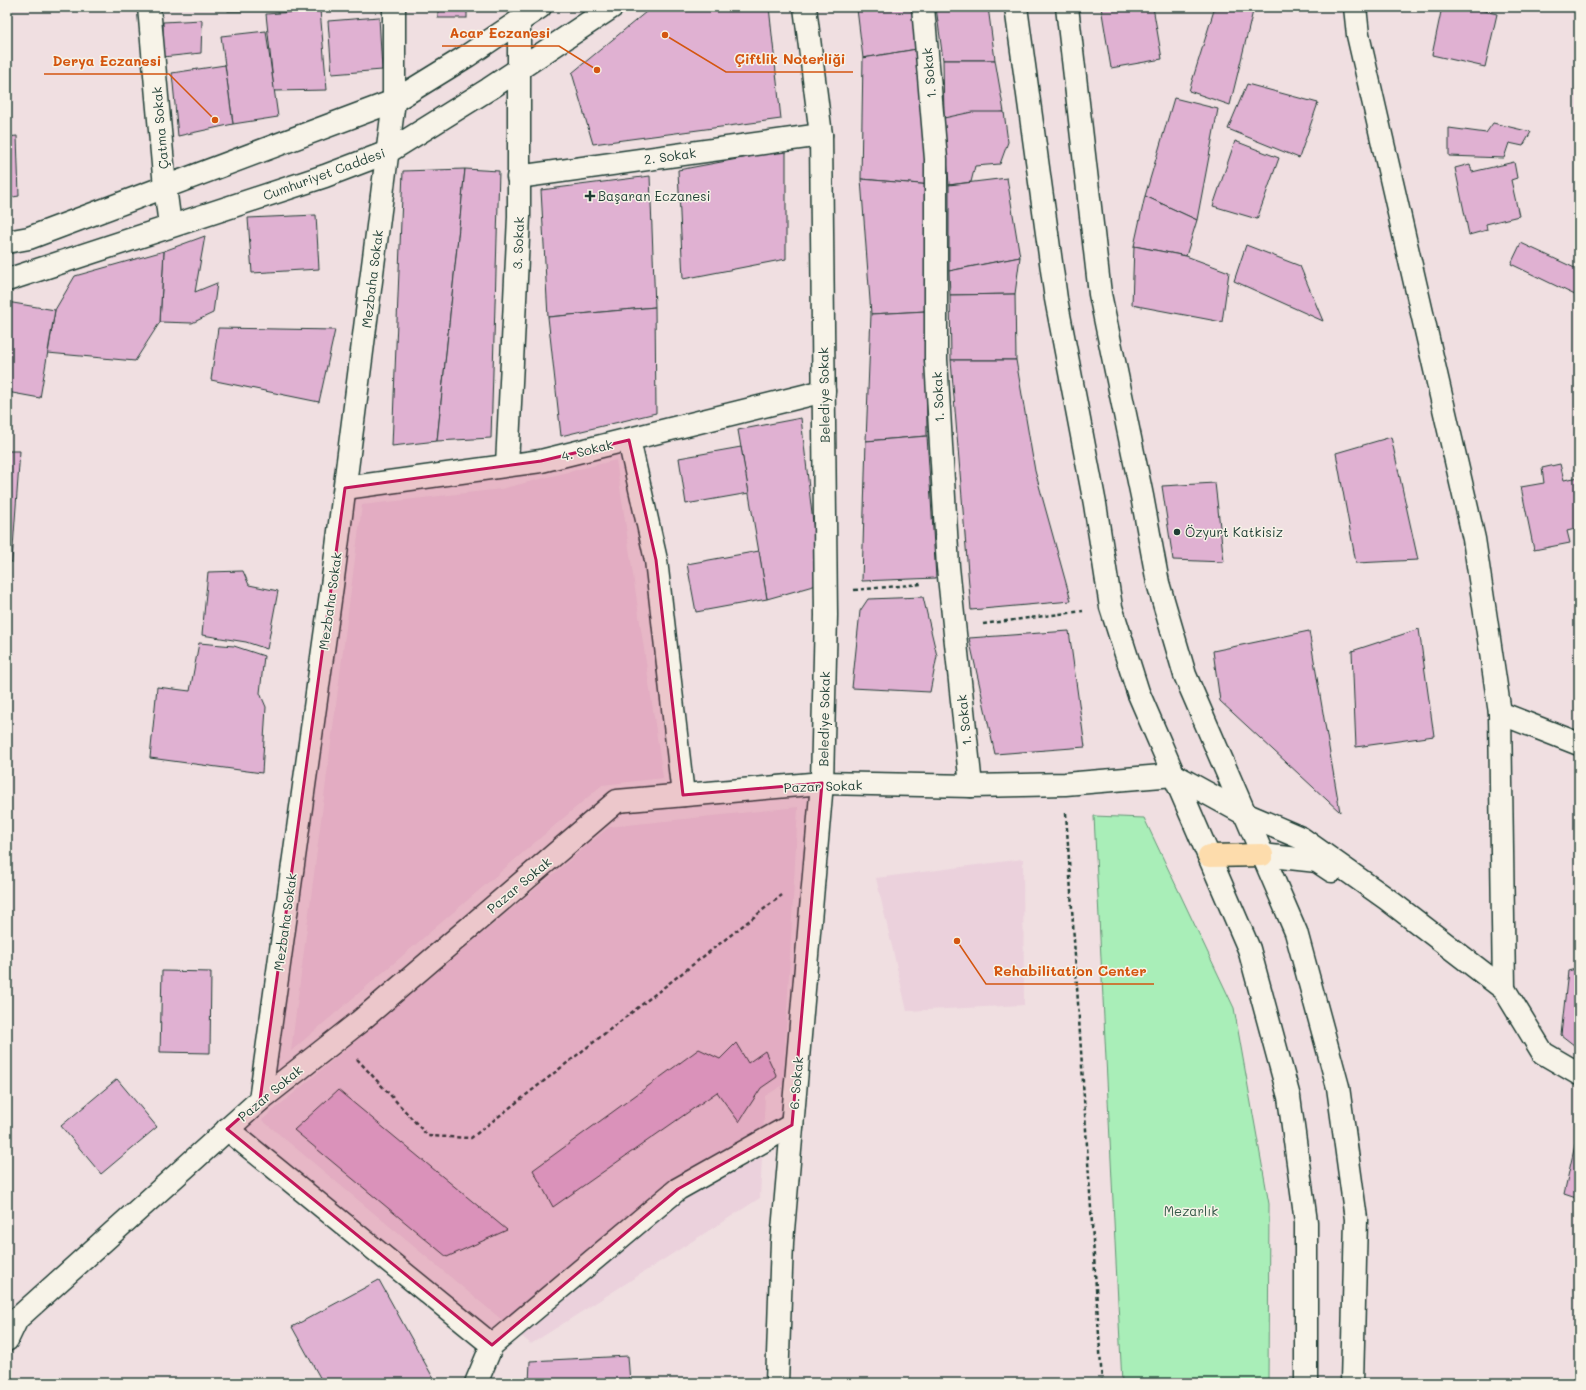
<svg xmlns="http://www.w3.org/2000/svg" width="1586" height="1390" viewBox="0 0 1586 1390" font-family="Mali,sans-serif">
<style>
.built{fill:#ebd1dc}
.green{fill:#a9eeb8;stroke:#649676}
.building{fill:#e0b1d2;stroke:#1f3d34}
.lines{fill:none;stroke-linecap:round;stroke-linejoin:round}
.minor-casing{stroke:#1f3d34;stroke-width:25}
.major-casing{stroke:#1f3d34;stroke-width:25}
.path{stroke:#1f3d34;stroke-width:2.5;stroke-dasharray:4 3;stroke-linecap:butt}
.minor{stroke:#f7f3e8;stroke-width:22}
.major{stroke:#fddcac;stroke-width:22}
.marked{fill:#c2185b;fill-opacity:0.2;stroke:#c2185b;stroke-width:3;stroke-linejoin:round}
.poi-dot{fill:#1f3d34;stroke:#f7f3e8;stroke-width:1.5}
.labels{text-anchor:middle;stroke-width:3;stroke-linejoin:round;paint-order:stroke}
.street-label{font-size:13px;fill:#1f3d34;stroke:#f7f3e8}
.poi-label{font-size:13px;fill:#1f3d34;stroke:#f7f3e8;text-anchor:start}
.park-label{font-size:13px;fill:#345848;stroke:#f7f3e8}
.leader{fill:none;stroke:#d45610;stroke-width:1.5}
.callout-dot{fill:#d45610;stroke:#f7f3e8;stroke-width:1.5}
.callout-label{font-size:14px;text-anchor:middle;font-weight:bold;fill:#d45610;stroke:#f7f3e8;stroke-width:3;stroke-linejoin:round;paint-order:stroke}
</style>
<rect width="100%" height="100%" fill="#f0dfe1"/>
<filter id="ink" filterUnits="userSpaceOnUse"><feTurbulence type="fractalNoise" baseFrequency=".025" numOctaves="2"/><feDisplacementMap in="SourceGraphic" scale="8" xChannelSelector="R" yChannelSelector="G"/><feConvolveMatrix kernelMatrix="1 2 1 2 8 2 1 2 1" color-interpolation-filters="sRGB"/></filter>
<g filter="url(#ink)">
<g class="built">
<path d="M616,460L663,778L602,785L291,1051L362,505L501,489Z"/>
<path d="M798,807L783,1085L765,1096L760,1198L531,1344L262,1120L609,827Z"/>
<path d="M1023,859L1024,1005L907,1011L876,878Z"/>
</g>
<path class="green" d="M1094,816L1144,818L1234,1008L1269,1204L1268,1383H1122Z"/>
<g class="building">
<rect x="228" y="7" width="83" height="4"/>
<rect x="438" y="7" width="29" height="11"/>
<path d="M652,7H769L781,119L593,144L572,73Z"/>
<path d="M865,7H916L917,49L863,58L857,9Z"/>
<path d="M936,7H988L995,60H943Z"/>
<path d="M1101,7H1153L1162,59L1111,68Z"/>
<path d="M1215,7H1254L1230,105L1189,91Z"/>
<path d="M1442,7H1468L1497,14L1485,67L1432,55Z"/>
<path d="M320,10L327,90L274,91L266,14Z"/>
<path d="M379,17L382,70L332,74L328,21Z"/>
<path d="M202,20L201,53L163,57V22Z"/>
<path d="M266,31L278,117L233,124L221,36Z"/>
<path d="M917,49L932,185L861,179L863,58Z"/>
<path d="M943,60H995L1004,112L944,118Z"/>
<path d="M225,65L233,124L178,136L172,73Z"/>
<path d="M1247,84L1318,103L1299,158L1228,129Z"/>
<path d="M1174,98L1218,109L1197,220L1145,196Z"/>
<path d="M972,112H1004L1008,142L1000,164L975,166L971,182L949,185L944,118Z"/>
<path d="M1493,123L1531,132L1523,146L1509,143L1504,158L1449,156V128L1486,133Z"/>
<path d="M17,136L19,196L7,198V137Z"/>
<path d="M1235,141L1279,158L1257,219L1213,206Z"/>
<path d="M786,150V259L683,279L678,170Z"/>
<path d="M1514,162L1517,178L1511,180L1519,216L1486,224L1487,230L1469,235L1455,168L1470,164L1472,172Z"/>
<path d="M465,169L437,441L392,446L403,171Z"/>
<path d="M465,169L499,171L491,438L437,441Z"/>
<path d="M650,176L655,307L548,317L541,190Z"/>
<path d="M1007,178L1020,257L949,271V185Z"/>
<path d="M861,179L932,185L926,311L871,314Z"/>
<path d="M1145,196L1197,220L1186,256L1134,246Z"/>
<path d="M316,215L319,269L252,273L248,218Z"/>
<path d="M205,236L195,292L217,283L213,313L192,323L160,322L164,251Z"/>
<path d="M1521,243L1579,270V297L1511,264Z"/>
<path d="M1246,245L1300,266L1323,321L1234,281Z"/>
<path d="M1134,246L1186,256L1229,272L1222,322L1132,305Z"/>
<path d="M164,251L160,322L135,361L48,353L55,310L75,276Z"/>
<path d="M1020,257L1015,294L950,295L949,271Z"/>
<path d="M1015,294L1016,360H951L950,295Z"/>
<path d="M7,302L55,310L40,398L7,392Z"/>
<path d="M655,307L656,413L561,436L548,317Z"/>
<path d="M926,311L927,436L866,441L871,314Z"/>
<path d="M218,328L335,330L319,402L211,380Z"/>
<path d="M951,360H1016L1035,471L1071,601L971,610Z"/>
<path d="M801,418L820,584L767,599L738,430Z"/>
<path d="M927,436L936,578L862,581L866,441Z"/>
<path d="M1391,437L1418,560L1356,563L1336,453Z"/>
<path d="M741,447L749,493L686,504L679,458Z"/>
<path d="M7,451H20L12,562H7Z"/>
<path d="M1560,464L1564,480L1579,477V528L1567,531L1570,543L1534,550L1521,487L1544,483L1542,468Z"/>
<path d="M1215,483L1224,562L1173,560L1162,486Z"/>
<path d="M759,551L767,599L696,612L687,564Z"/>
<path d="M243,571L249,585L278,591L267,649L246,642L202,635L208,572Z"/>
<path d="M923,597L937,656L930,692L852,688L860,611L868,599Z"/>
<path d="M1419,629L1434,736L1356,747L1352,651Z"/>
<path d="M1069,631L1085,747L995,754L969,638Z"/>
<path d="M1309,631L1340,812L1220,701L1213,651Z"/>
<path d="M199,643L234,646L264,656L260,693L266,707L262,773L150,758L157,687L190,691Z"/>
<path d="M1579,968V1049L1561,1035L1568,971Z"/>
<path d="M162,971L211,972L210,1053L160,1052Z"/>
<path d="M736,1043L748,1063L765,1051L777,1077L761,1088L739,1122L717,1092L553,1207L533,1170L699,1049L720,1059Z"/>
<path d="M117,1079L157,1127L101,1174L61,1126Z"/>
<path d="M338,1090L507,1230L447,1257L294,1130Z"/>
<path d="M1579,1127V1199L1564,1194Z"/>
<path d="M379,1280L436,1383H323L292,1327Z"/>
<path d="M628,1356L630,1383H529L530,1361Z"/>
</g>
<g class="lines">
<g class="minor-casing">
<g id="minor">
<path d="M149,7L165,187L170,225"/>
<path d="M923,7L936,159V359L948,567L971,786"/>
<path d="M1016,7L1056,299L1095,504L1111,607L1138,692L1249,949L1289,1097L1306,1222V1383"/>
<path d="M1067,7L1100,294L1142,496L1158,583L1185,675L1296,932L1338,1087L1356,1219L1352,1383"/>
<path d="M1355,7L1358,35L1474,539L1500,713L1504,989"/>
<path d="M518,177L821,135"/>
<path d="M7,242L29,238L394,101L467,56L540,7"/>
<path d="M7,280L325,176L388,152L489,89L612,7"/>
<path d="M629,440L656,560L683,795"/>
<path d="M507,465L519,217V21"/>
<path d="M345,488L541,461L824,391"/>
<path d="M1500,713L1579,744"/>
<path d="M1262,855L1317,861L1332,871"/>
<path d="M260,1100L332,586L394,101V7"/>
<path d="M227,1129L492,1345"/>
<path d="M7,1340L17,1319L260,1100L359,1022L617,801L822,783L971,786L1065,784L1174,775L1245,814L1301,838L1387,899L1504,989L1543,1053L1579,1074"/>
<path d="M476,1383L492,1345L678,1189L792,1125"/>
<path d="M777,1383L782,1242L822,783L826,615L821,135L805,7"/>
</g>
</g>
<g class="major-casing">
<path id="major" d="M1209,856L1262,855"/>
</g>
<g class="path">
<path d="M854,590L921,584"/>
<path d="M983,624L1083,611"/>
<path d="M1066,813L1102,1383"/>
<path d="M357,1059L428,1136L471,1138L782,895"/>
</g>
<use href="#minor" class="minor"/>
<use href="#major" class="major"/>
</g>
</g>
<path class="marked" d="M629,440L656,560L683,795L822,783L792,1125L678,1189L492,1345L227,1129L260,1100L345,488L541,461Z"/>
<g class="poi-dot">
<path d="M588 190h4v4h4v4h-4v4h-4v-4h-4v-4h4z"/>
<circle cx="1177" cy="532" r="4"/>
</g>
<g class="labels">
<g class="street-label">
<text transform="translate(929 73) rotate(-95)" y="5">1. Sokak</text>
<text transform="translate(160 128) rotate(-95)" y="5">Çatma Sokak</text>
<text transform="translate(670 156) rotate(-8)" y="5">2. Sokak</text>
<text transform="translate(324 174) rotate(-20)" y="5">Cumhuriyet Caddesi</text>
<text transform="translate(518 243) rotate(-88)" y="5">3. Sokak</text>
<text transform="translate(372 279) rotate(-83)" y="5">Mezbaha Sokak</text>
<text transform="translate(824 395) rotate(-91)" y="5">Belediye Sokak</text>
<text transform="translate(938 397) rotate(-93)" y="5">1. Sokak</text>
<text transform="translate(587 450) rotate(-14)" y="5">4. Sokak</text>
<text transform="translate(330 601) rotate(-82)" y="5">Mezbaha Sokak</text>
<text transform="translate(824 719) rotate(-89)" y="5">Belediye Sokak</text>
<text transform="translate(964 720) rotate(-96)" y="5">1. Sokak</text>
<text transform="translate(823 786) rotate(-2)" y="5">Pazar Sokak</text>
<text transform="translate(519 885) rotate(-40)" y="5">Pazar Sokak</text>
<text transform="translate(285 922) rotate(-82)" y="5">Mezbaha Sokak</text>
<text transform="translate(796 1083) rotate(-85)" y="5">6. Sokak</text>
<text transform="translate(270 1093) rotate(-40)" y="5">Pazar Sokak</text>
</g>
<g class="poi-label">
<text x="598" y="201">Başaran Eczanesi</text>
<text x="1185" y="537">Özyurt Katkisiz</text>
</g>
<g class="park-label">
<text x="1191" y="1216">Mezarlık</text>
</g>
</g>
<path class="leader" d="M597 70L559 46H442M665 35L726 72H853M215 120L169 74H44M957 941L986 984H1154"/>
<g class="callout-dot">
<circle cx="597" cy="70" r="4"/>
<circle cx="665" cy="35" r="4"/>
<circle cx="215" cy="120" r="4"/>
<circle cx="957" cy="941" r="4"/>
</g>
<g class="callout-label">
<text x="500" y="38">Acar Eczanesi</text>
<text x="790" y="64">Çiftlik Noterliği</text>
<text x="107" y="66">Derya Eczanesi</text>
<text x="1070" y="976">Rehabilitation Center</text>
</g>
<rect width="1586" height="1390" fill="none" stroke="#f7f3e8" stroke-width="24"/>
<rect x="12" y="12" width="1562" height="1366" fill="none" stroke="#1f3d34" stroke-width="1.5" filter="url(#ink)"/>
</svg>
